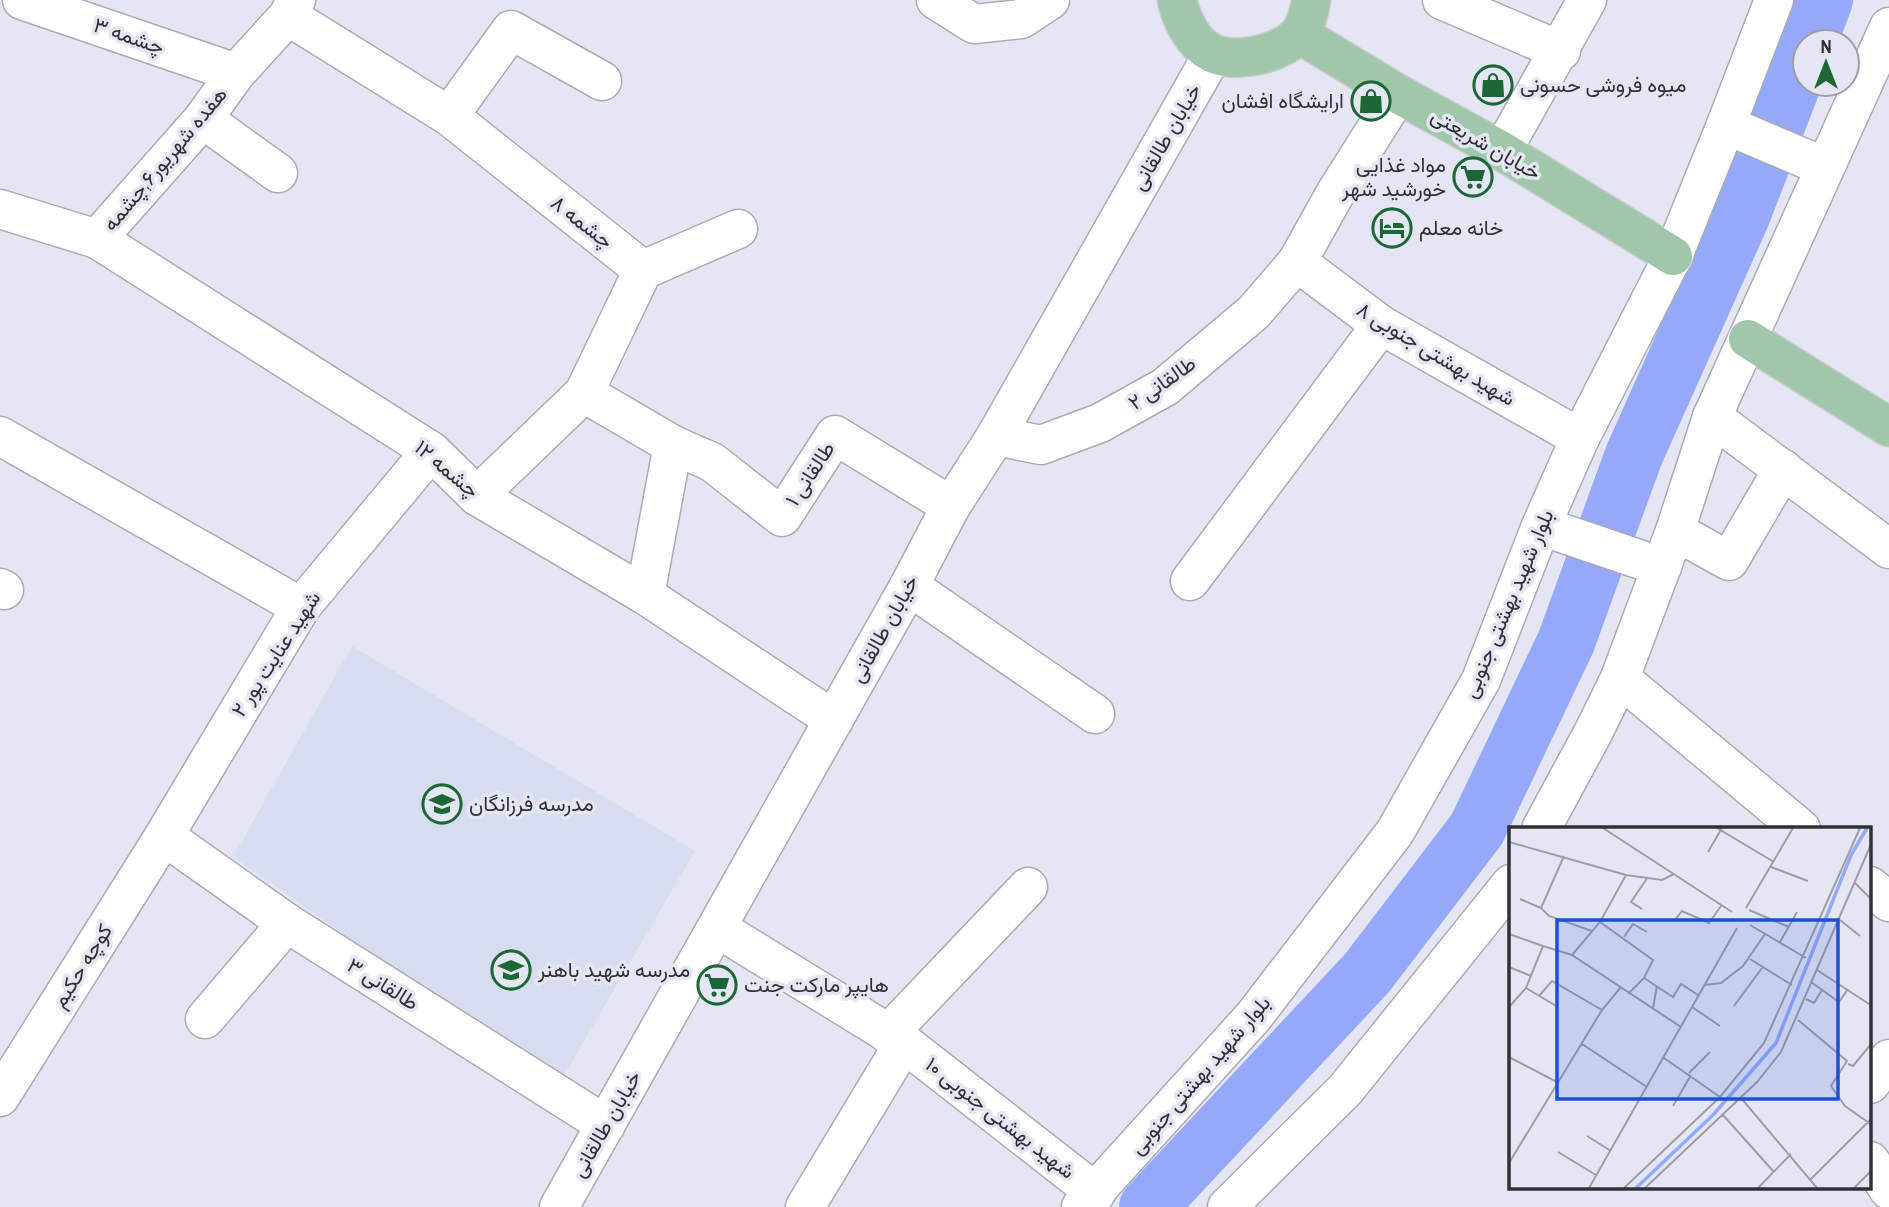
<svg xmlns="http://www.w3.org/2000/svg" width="1889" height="1207" viewBox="0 0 1889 1207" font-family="'Archivo Narrow',Vazirmatn,sans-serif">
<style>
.built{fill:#d7dcef}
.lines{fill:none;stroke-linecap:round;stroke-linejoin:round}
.river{stroke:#95a8f9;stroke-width:58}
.minor-casing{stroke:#a9acb7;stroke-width:41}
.major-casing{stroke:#c9c9ca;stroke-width:41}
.minor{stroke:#fff;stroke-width:38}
.major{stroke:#a0c7a9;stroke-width:38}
.labels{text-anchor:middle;stroke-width:7;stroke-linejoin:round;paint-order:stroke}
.street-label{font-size:21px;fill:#303135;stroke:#e4e7f3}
.poi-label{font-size:21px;fill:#303135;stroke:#e4e7f3;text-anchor:start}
.inset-river{fill:none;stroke:#95a8f9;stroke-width:3.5}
.inset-road{fill:none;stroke:#9c9ea7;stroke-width:2}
.view{fill:#1d4ed8;fill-opacity:0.15;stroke:#1d4ed8;stroke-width:3.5}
.inset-edge{fill:none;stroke:#303135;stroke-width:3.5}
</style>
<rect width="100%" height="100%" fill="#e4e7f3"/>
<path class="built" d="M352,646L695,851L559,1084L233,857Z"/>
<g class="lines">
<g class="river">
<path d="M1808,42L1824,0"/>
<path d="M1148,1207L1367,973L1477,829L1566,642L1634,455L1741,216L1805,50"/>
</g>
<g class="minor-casing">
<g id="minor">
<path d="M22,0L236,73"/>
<path d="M936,0L974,24L1021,19L1050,0"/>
<path d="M1442,0L1561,51"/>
<path d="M288,16L449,116L643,270L584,393L673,445L712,462L782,517L835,435L951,506"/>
<path d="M449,116L511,30L602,81"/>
<path d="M203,119L278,173"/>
<path d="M1726,125L1825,167"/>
<path d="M1502,151L1587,0"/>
<path d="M0,209L97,239L203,119L236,73L288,16L296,0"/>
<path d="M97,239L431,451L477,496L645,595L834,720"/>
<path d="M1297,262L1381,325L1580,438"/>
<path d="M643,270L738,229"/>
<path d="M1712,417L1889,549"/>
<path d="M0,436L301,607"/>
<path d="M996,436L1041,445L1100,423L1165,387L1254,312L1297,262L1335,194L1398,94"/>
<path d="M477,496L584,393"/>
<path d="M1541,526L1662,567"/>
<path d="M1675,531L1729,561L1783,469"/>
<path d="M1190,581L1381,325"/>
<path d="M909,586L1095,714"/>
<path d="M0,588L4,590"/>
<path d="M645,595L673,445"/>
<path d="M1620,678L1801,829"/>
<path d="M1541,829L1594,731L1620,678L1675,531L1712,417L1889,27"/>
<path d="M164,836L287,923L606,1125"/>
<path d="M1870,886L1889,902"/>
<path d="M717,928L904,1043L1096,1193"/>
<path d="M205,1019L287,923"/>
<path d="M888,1034L1028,887"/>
<path d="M1870,1084L1889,1059"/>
<path d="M0,1097L164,836L301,607L431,451"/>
<path d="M1870,1161L1889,1190"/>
<path d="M559,1207L909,586L951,506L996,436L1213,54"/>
<path d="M805,1207L904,1043"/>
<path d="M1081,1207L1254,1016L1395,832L1481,680L1541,526L1580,438L1673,256L1726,125L1774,0"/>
<path d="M1227,1207L1345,1090L1511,884"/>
</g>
</g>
<g class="major-casing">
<g id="major">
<path d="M1177,0C1181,19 1193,44 1212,53C1236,64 1280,54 1298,35C1305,27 1310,11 1311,0"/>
<path d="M1299,34L1398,94L1502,151L1673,256"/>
<path d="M1748,339L1889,427"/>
</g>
</g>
<use href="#minor" class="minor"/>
<use href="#major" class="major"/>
</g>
<defs>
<g id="shop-ring" transform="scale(2.0125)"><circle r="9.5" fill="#e4e7f3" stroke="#1c6735" stroke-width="1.5"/><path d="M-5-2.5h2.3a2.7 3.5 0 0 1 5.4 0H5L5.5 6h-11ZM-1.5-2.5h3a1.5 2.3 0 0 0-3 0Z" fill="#1c6735"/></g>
<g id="supermarket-ring" transform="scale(2.0125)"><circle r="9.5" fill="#e4e7f3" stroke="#1c6735" stroke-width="1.5"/><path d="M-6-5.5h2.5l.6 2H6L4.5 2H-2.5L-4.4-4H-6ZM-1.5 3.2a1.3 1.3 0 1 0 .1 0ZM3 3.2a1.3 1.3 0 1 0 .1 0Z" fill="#1c6735"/></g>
<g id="hotel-ring" transform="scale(2.0125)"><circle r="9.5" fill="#e4e7f3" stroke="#1c6735" stroke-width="1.5"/><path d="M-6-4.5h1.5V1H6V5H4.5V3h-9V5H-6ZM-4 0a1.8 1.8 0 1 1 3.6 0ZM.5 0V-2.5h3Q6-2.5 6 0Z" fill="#1c6735"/></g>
<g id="school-ring" transform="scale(2.0125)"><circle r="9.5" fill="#e4e7f3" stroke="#1c6735" stroke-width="1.5"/><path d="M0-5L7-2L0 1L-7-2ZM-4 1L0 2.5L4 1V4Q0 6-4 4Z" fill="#1c6735"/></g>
</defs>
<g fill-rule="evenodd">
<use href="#shop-ring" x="1493" y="85"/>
<use href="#shop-ring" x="1371" y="101"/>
<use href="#supermarket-ring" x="1473" y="177"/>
<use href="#hotel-ring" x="1392" y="228"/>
<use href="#school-ring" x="442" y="804"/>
<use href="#school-ring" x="511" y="970"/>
<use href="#supermarket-ring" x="717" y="985"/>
</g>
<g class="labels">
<g class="street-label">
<text transform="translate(129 36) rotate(19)" y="7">چشمه ۳</text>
<text transform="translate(1166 137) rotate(-60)" y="7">خیابان طالقانی</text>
<text transform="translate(1486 144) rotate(30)" y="7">خیابان شریعتی</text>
<text transform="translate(165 159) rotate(-50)" y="7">هفده شهریور۶,چشمه</text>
<text transform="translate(582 222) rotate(38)" y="7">چشمه ۸</text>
<text transform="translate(1436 354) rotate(31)" y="7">شهید بهشتی جنوبی ۸</text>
<text transform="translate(1162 383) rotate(-35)" y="7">طالقانی ۲</text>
<text transform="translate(447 469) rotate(40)" y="7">چشمه ۱۲</text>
<text transform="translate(810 474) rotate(-57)" y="7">طالقانی ۱</text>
<text transform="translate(1508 604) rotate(-67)" y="7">بلوار شهید بهشتی جنوبی</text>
<text transform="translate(884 629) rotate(-61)" y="7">خیابان طالقانی</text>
<text transform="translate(276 654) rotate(-57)" y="7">شهید عنایت پور ۲</text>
<text transform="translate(82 966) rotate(-58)" y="7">کوچه حکیم</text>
<text transform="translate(383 984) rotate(32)" y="7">طالقانی ۳</text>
<text transform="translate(1200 1075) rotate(-49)" y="7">بلوار شهید بهشتی جنوبی</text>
<text transform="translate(1000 1118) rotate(38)" y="7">شهید بهشتی جنوبی ۱۰</text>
<text transform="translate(606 1124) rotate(-60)" y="7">خیابان طالقانی</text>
</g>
<g class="poi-label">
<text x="1520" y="92">میوه فروشی حسونی</text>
<text x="1344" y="108" text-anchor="end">ارایشگاه افشان</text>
<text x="1446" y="172" text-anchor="end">مواد غذایی<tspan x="1446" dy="24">خورشید شهر</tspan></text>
<text x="1419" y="235">خانه معلم</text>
<text x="469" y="811">مدرسه فرزانگان</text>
<text x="538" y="977">مدرسه شهید باهنر</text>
<text x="744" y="992">هایپر مارکت جنت</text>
</g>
</g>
<g transform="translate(1509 827)">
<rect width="362" height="362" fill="#e4e7f3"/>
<path class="inset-river" d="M127,361L204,288L267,216L342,28L358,1"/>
<path class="inset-road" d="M94,1L223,85M208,1L265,35M0,15L117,48M199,25L213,1M55,29L32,81L40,89L83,104M262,40L299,54M345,55L363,73M11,72L32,81M237,81L284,1M133,82L122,75L139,50M240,83L280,100M166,93L173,84L200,96L212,79M331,93L351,109M91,95L144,133L135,151L164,170L172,157L189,168M241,98L297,131M0,107L34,119M115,110L124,97L138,105M271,115L288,85M63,128L172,200M241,132L283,158M0,140L22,149M308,143L363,179M302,155L330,175L339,162M196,158L212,156L234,139L256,107M17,161L49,180M119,167L135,151M30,169L43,154L93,183M297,172L305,176L313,163M225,179L253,141M0,180L17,161L34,119L63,128L91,95L117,48L153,53L165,47M183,180L211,199M144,181L148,159M289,193L338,234L322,259L336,279L363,298M73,217L138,260M0,230L48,255M155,231L211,270M339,237L344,239L363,216M180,246L201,225M232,271L308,361M164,279L182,248M214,288L265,345M78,309L102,324M49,325L87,348M0,336L93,183L112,160M301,353L363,291M80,361L228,101M115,361L211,270L255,216L351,1M136,361L248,255L272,225L363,15M249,361L282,327M345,361L363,343"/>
<path class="view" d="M48,93H329V272H48Z"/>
<rect width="362" height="362" class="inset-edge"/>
</g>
<g transform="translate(1826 63)"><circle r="33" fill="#e4e7f3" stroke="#9c9ea7" stroke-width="2"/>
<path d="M0-5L12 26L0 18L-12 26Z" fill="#1c6735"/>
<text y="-10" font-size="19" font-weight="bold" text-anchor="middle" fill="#303135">N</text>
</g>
</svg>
